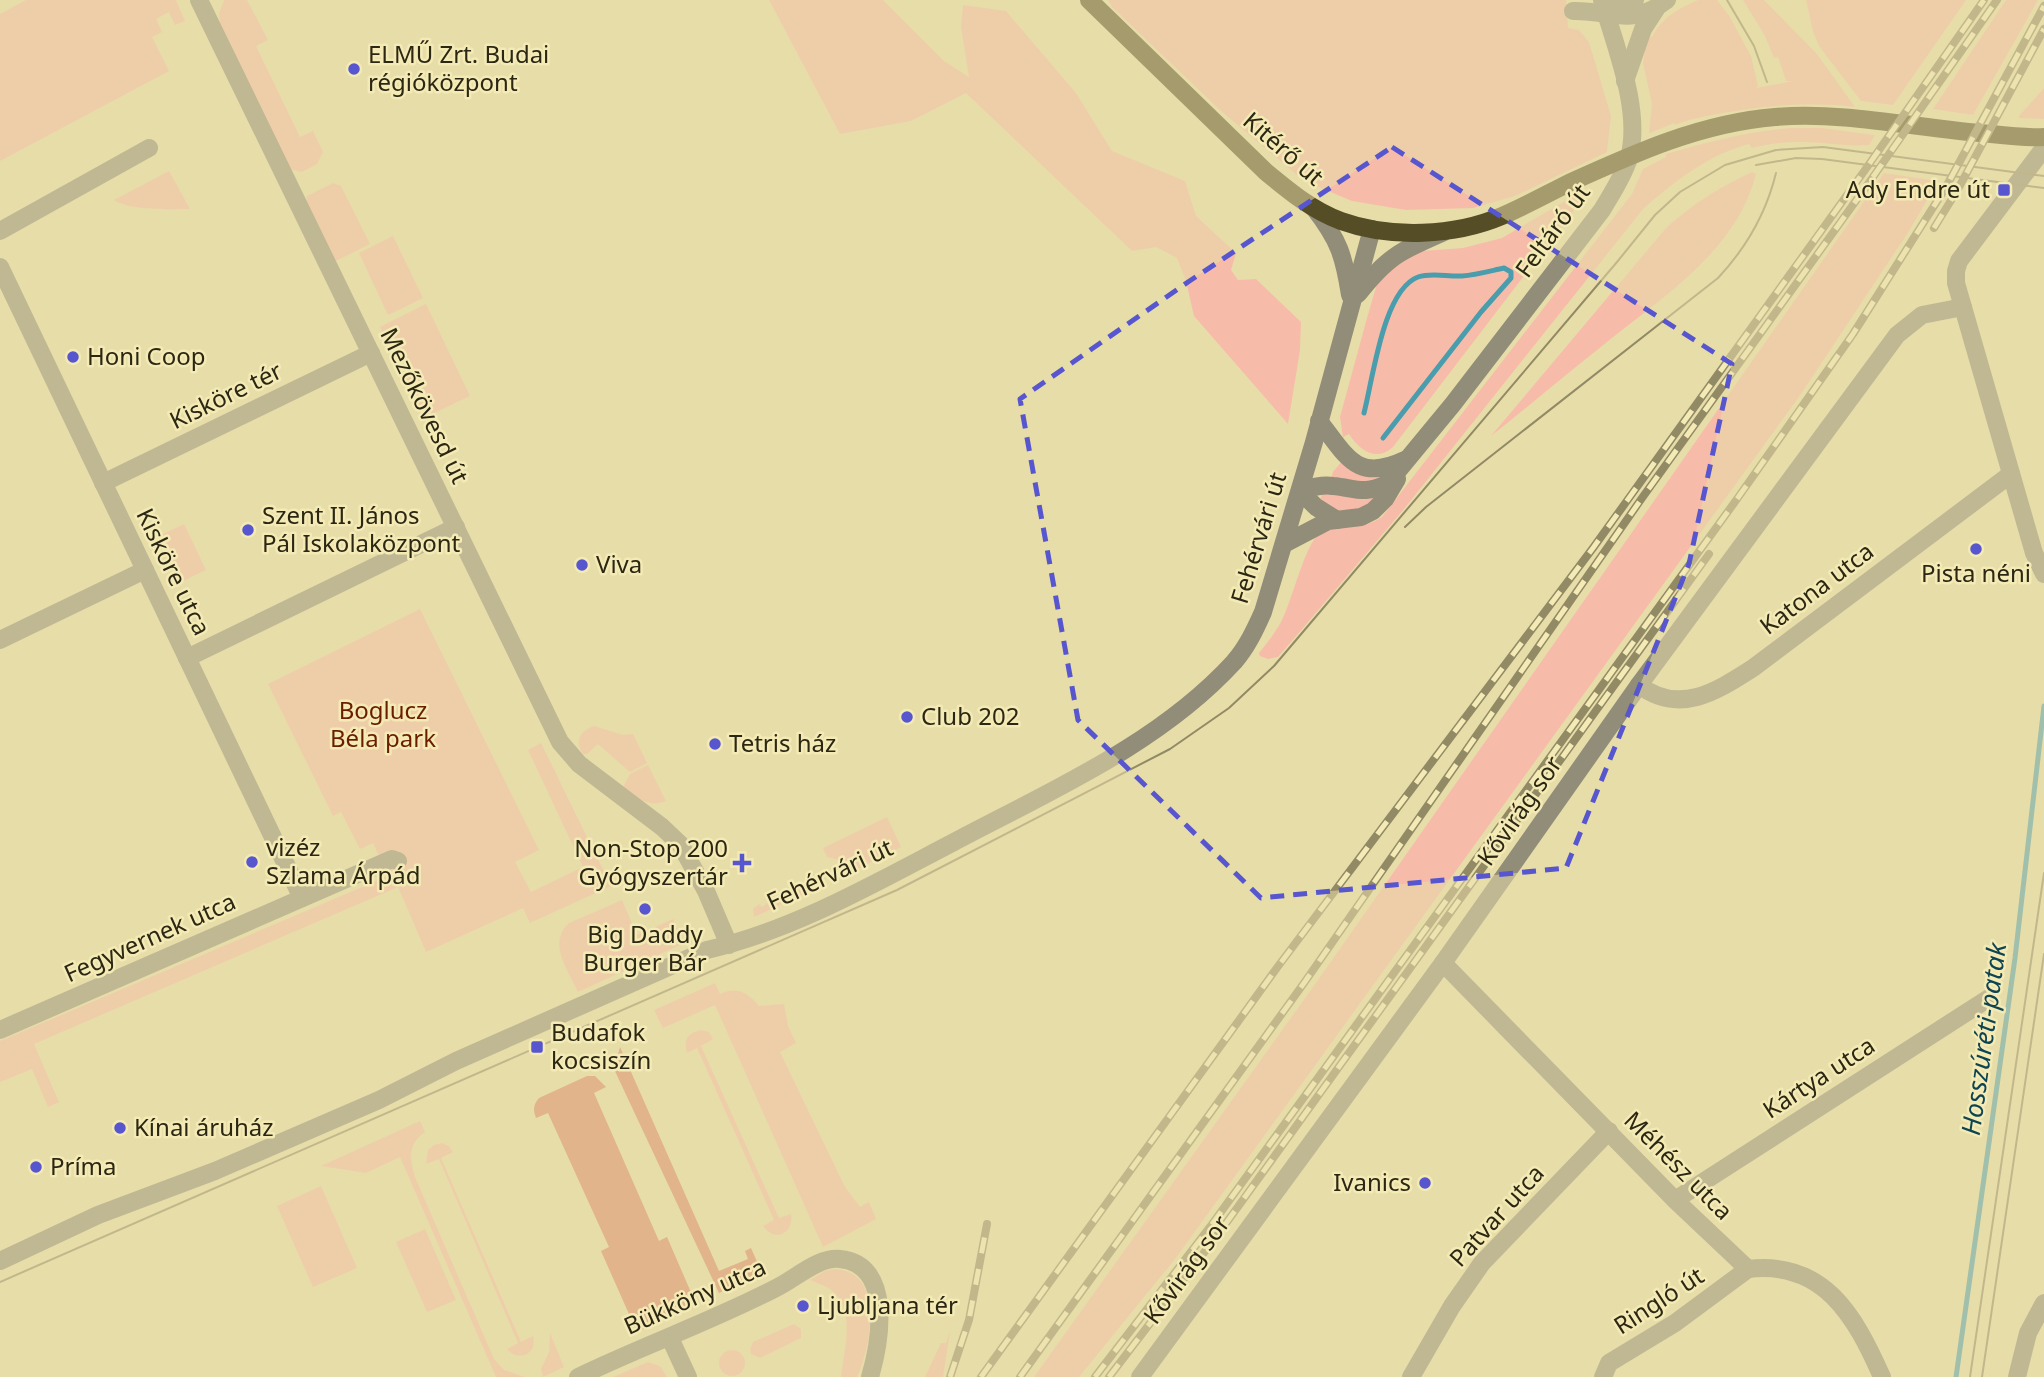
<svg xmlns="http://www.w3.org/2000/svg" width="2044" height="1377" viewBox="0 0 2044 1377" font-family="'Noto Sans',sans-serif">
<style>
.green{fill:#f7bca9}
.forest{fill:#da8368}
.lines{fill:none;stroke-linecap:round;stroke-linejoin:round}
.stream{stroke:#4a9dad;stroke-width:5}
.minor{stroke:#918d78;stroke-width:18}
.major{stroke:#544d25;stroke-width:18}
.tram{stroke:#928a65;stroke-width:2}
.rail-casing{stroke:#928a65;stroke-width:8}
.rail{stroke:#f4eab5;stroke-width:5;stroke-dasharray:16;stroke-linecap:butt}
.marked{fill:none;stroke:#5756ce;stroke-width:5;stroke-dasharray:14 9;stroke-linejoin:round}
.poi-dot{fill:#5756ce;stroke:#f4eab5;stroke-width:2.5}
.labels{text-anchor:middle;stroke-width:5;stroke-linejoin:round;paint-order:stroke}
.poi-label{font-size:24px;fill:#2b2713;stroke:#f4eab5;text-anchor:start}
.street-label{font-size:24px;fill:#2b2713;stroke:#f4eab5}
.park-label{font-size:24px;fill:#6a1d00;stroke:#f4eab5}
.water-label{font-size:26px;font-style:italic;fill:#0e4451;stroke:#f4eab5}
</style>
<rect width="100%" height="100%" fill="#e7dda9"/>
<g class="green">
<path d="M26,0H176L185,21L175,25L169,12L156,19L162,32L152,37L169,71L0,161V14Z"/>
<path d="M224,0H247L268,40L256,46L300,137L313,131L323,152L317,164L302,172L289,169L220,24L219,14Z"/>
<path d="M769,0H883L944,61L969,77L961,27L963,5L1006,11L1076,93L1112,151L1185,181L1196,216L1236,253L1231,270L1238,280L1256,279L1301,322L1300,350L1288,424L1194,316L1186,281L1177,258L1156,247L1132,251L966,93L911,121L840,134Z"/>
<path d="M1108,0H1566L1568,28L1579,30L1589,42L1611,116L1607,152L1515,196L1473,208L1406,210L1352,201L1304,181L1220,110L1112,7Z"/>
<path d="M1698,0H1717L1730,17L1751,56L1758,86L1756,88L1794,81H1786L1778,57L1774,58L1765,36L1743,0H1764L1817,54L1855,107C1810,102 1767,105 1723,113C1706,116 1689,119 1675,125L1674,123L1650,133L1649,132L1652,104L1643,63L1647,36L1652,37C1663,16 1678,9 1698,0Z"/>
<path d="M1806,0H1966L1893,105L1861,101L1819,46L1813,31Z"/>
<path d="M2006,0H2038L1973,115L1933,109Z"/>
<path d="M2044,88V119L2019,118V116Z"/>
<path d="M1791,128H1822L1875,135L1869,145C1861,145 1854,146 1846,145C1812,142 1786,139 1752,148L1749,144C1708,155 1675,181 1643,209L1404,509L1309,621L1278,657L1268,659L1260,656L1259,653C1267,643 1275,633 1281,622C1292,602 1305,543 1320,533C1339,521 1360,532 1382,517L1604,230L1632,194L1643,169L1666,157V154C1708,142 1748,131 1791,128Z"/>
<path d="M169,171L190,209C170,209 130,211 114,200Z"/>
<path d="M1752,172L1756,174C1737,250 1664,296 1607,342C1568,373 1530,405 1491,436L1666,228C1694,203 1718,188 1752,172Z"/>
<path d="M1884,173L1938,181L1909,231L1801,394L1175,1259L1079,1377H1034L1318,980Z"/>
<path d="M333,183L341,186L370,244L334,262L306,204L307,196Z"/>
<path d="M1584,190L1585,192L1589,191L1586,195L1393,447C1376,462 1360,451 1349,434L1343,437L1340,417L1367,318L1376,287L1390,267L1422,251L1463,248L1502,238Z"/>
<path d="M393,236L423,298L388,315L359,253Z"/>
<path d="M426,304L470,396L424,418L380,327Z"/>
<path d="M1342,461L1380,477H1381L1369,483L1331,479L1333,472Z"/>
<path d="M1323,493L1378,495L1367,509L1340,512L1320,499Z"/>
<path d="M184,524L206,570L183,581L161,535Z"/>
<path d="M420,609L539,850L515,862L531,892L583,867L528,750L541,743L611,886L530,923L523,908L426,952L398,887L34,1044L59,1102L48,1107L32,1069L0,1082V1041L388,876L373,843L360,849L341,812L333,816L268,684Z"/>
<path d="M594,726L623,735L633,734L647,763L630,772L598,744L587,754H583C574,742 580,730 594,726Z"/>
<path d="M648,765L666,801C650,808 635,798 623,787L630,774Z"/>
<path d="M887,817L901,847L852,872L843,861L827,857L823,848Z"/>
<path d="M807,881L813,890L754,917L753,909L759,904L762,907L779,894Z"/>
<path d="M622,900L637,935L673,919L684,943L578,992C568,970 547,943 569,923Z"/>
<path d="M715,983L720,994C737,986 748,993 759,1006L784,1004L788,1026L796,1043L780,1052L845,1187L860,1207L869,1202L876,1219L823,1247L715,1005L663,1028L654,1010Z"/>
<path d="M701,1030L709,1032L713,1039L701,1046L779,1218L791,1214C794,1234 775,1243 763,1226L774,1220L697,1048L687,1053C683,1039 688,1033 701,1030Z"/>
<path d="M420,1121L425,1132C408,1144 409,1158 415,1177L494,1359L504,1370L525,1377H496L400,1157L366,1173L321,1166Z"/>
<path d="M442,1143L449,1146L453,1152L441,1158L521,1342L533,1336C538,1354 518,1363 507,1349L518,1343L439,1159L426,1164L428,1150L434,1145Z"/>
<path d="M321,1186L357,1268L313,1287L277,1206Z"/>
<path d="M425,1229L456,1300L427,1312L396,1242Z"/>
<path d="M834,1269C886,1271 871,1346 857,1377H841C844,1349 857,1309 830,1289C824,1285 816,1283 810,1280L825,1271Z"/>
<path d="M794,1324L801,1329V1338L760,1358L751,1354L750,1349L753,1342Z"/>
<path d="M950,1332L943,1377H925L941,1343H946Z"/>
<path d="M550,1333L564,1367L543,1377L541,1369L549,1352Z"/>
<circle cx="732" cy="1363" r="13"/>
<path d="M648,1362L660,1366L667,1377H613Z"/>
</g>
<g class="forest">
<path d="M620,1047L719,1271L748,1259L745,1251L751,1248L762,1273L719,1293L614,1069Z"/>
<path d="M587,1076H595L606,1087L594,1093L659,1241L667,1237L696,1304L637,1332L601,1251L609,1247L548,1113L536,1118C533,1110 533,1105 539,1098Z"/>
</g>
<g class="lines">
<g class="stream">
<path d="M1364,413C1373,379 1383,290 1418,277C1432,272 1448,277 1462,276C1476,275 1490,271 1504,268L1511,272V278L1481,312L1383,438"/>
<path d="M1956,1377L2015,958L2044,706"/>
</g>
<g class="minor">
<path d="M199,0L560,742L579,764L662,827L680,844L706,891L729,945"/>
<path d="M1573,11C1612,10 1631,28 1667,0"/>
<path d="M1606,12L1614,6L1635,0"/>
<path d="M1625,81L1643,29L1656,9"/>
<path d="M2044,148L1959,261L1956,271V283L2034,553L2044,574"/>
<path d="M1314,208C1339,240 1344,256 1350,295"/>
<path d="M0,231L149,148"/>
<path d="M0,267L302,898"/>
<path d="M1358,294C1388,256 1400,251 1444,232"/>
<path d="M1319,421C1347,456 1356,483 1405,460"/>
<path d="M103,483L371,353"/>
<path d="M1300,491C1310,488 1321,484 1333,486C1356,488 1363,495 1387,484L1453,404L1602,210C1612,193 1623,177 1629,158C1642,110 1615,46 1602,0"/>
<path d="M1300,491L1316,507L1337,520"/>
<path d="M1284,544L1328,521L1361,517L1373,511L1385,499L1397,479"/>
<path d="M0,640L145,570"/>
<path d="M187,658L456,527"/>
<path d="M1639,685C1679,716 1717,691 1753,668L2011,474"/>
<path d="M1443,963L1675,1200L1748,1269C1824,1260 1855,1316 1882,1377"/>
<path d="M0,1030L392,859L398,861"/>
<path d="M1675,1200L1989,998"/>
<path d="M0,1261L98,1215L215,1171L379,1100L456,1061L707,950C794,930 875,883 954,842C1050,791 1159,744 1234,662C1247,647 1255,630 1263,612L1314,442L1372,229"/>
<path d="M670,1338L688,1377"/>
<path d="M578,1377C644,1345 713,1321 778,1287C796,1278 818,1257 840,1259C894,1264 880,1343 870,1377"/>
<path d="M1140,1377L1443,963L1639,685L1897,335L1922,315L1963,307"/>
<path d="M1411,1377L1452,1306L1482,1263L1609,1131"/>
<path d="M1603,1377L1609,1363L1675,1323L1748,1269"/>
<path d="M2017,1377L2028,1333L2044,1303"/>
</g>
<path class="major" d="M1089,0L1266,172C1289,191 1313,211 1341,221C1391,239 1455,236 1502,216C1525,206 1547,194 1569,183C1635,153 1701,123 1775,117C1847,111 1919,129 1991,134C2009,136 2027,138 2044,137"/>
<g class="tram">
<path d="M1727,0L1754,46L1767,82"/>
<path d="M1756,165L1796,158L1822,159L2044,188"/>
<path d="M1405,527L1426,507L1718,278C1747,247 1766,214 1776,173"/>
<path d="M0,1282L897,890L1170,749L1229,708L1274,666L1617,262L1655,215L1680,192L1725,165L1776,150L1823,147L2044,176"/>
<path d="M1970,1377L2044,873"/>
<path d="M1982,1377L2044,954"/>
</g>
<g class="rail-casing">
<g id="rail">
<path d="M1934,228L1958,189L2044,29"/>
<path d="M950,1377L969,1320L987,1224"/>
<path d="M981,1377L1279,965L1593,548L1865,170L1984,0"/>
<path d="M1020,1377L1304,983L1642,498L1873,177L1997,0"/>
<path d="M1095,1377L1210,1227L1737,499L1853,334L1946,187L2044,6"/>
<path d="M1109,1377L1219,1233L1709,554"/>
</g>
</g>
<use href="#rail" class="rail"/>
</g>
<path d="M0 0H2044V1377H0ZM1392,147L1732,364L1689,564L1566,868L1261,898L1078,720L1020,399L1188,282Z" fill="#e7dda9" fill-opacity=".55" fill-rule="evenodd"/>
<path class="marked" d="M1392,147L1732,364L1689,564L1566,868L1261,898L1078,720L1020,399L1188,282Z"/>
<g class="poi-dot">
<circle cx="354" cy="69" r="7"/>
<rect x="1997" y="183" width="14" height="14" rx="3.5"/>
<circle cx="73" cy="357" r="7"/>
<circle cx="248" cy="530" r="7"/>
<circle cx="1976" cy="549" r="7"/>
<circle cx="582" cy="565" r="7"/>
<circle cx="907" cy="717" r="7"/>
<circle cx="715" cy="744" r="7"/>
<circle cx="252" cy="862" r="7"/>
<path d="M738.5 852.5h7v7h7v7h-7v7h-7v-7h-7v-7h7z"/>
<circle cx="645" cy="909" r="7"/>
<rect x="530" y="1040" width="14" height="14" rx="3.5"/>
<circle cx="120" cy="1128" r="7"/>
<circle cx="36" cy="1167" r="7"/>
<circle cx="1425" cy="1183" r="7"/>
<circle cx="803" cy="1306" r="7"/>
</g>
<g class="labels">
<g class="poi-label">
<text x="368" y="63">ELMŰ Zrt. Budai<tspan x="368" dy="28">régióközpont</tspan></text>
<text x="1990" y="198" text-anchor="end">Ady Endre út</text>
<text x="87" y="365">Honi Coop</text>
<text x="262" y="524">Szent II. János<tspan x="262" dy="28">Pál Iskolaközpont</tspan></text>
<text x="596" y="573">Viva</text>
<text x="1976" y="582" text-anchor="middle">Pista néni</text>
<text x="921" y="725">Club 202</text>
<text x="729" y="752">Tetris ház</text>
<text x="266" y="856">vizéz<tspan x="266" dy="28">Szlama Árpád</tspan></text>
<text x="728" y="857" text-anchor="end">Non-Stop 200<tspan x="728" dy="28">Gyógyszertár</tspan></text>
<text x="645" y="943" text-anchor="middle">Big Daddy<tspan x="645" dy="28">Burger Bár</tspan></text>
<text x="551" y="1041">Budafok<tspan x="551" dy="28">kocsiszín</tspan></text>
<text x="134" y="1136">Kínai áruház</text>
<text x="50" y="1175">Príma</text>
<text x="1411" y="1191" text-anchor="end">Ivanics</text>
<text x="817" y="1314">Ljubljana tér</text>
</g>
<g class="street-label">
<text transform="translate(1283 149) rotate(41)" y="8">Kitérő út</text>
<text transform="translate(1553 231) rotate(-54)" y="8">Feltáró út</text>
<text transform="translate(226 396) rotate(-26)" y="8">Kisköre tér</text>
<text transform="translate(424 406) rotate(64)" y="8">Mezőkövesd út</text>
<text transform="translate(1259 538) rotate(-73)" y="8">Fehérvári út</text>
<text transform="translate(173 572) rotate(64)" y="8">Kisköre utca</text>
<text transform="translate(1817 589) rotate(-37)" y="8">Katona utca</text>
<text transform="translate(1520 811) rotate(-55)" y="8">Kővirág sor</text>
<text transform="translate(830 875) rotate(-25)" y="8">Fehérvári út</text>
<text transform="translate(150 938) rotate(-24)" y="8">Fegyvernek utca</text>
<text transform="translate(1819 1078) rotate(-33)" y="8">Kártya utca</text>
<text transform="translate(1678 1166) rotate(45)" y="8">Méhész utca</text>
<text transform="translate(1497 1216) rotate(-48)" y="8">Patvar utca</text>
<text transform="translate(1187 1270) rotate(-54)" y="8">Kővirág sor</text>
<text transform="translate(695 1297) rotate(-24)" y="8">Bükköny utca</text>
<text transform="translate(1659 1301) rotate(-33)" y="8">Ringló út</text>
</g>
<g class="park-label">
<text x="383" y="719">Boglucz<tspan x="383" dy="28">Béla park</tspan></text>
</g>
<g class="water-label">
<text transform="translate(1984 1039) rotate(-82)" y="9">Hosszúréti-patak</text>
</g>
</g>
</svg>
